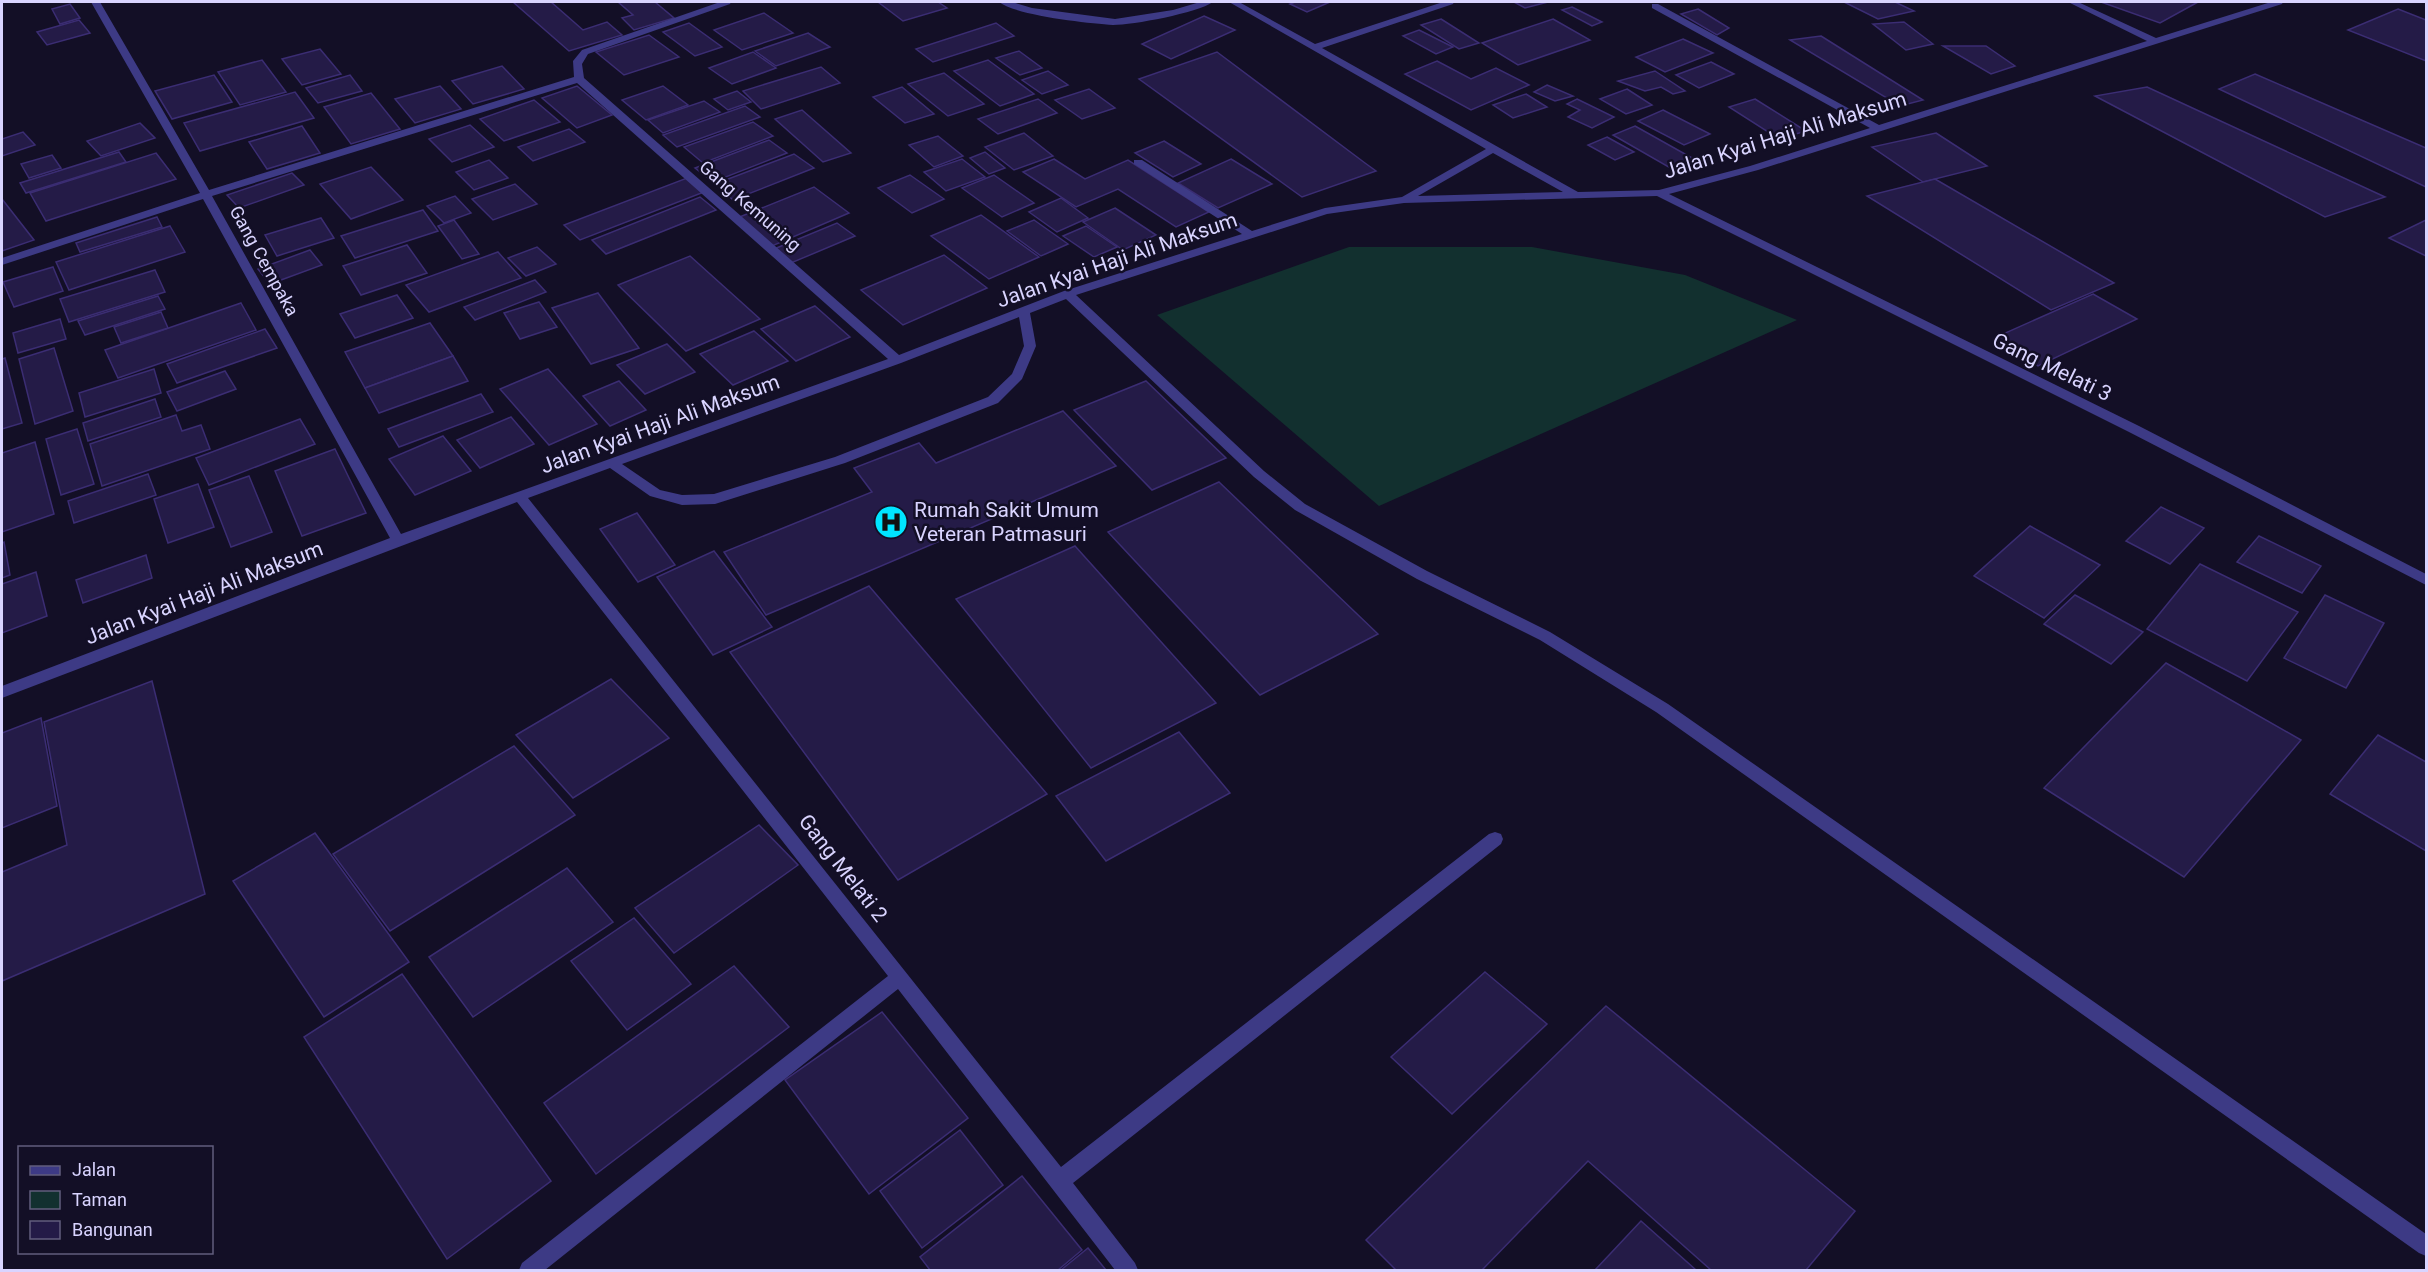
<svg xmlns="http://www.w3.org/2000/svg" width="2428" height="1272" viewBox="0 0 2428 1272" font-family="Roboto,sans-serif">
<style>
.green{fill:#12302f}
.building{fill:#241b47;stroke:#3b2d73;stroke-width:1.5}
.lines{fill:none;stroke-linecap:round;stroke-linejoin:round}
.minor{fill:#3d3a85;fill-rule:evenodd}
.labels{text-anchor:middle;stroke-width:5;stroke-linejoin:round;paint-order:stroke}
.far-street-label{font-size:18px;fill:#d9d4ff;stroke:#130f26}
.street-label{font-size:21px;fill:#d9d4ff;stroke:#130f26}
.poi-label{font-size:21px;fill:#d9d4ff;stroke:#130f26;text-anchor:start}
</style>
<rect width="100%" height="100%" fill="#130f26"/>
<path class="green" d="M1349,247H1532L1685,275L1797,320L1379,506L1157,315Z"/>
<g class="building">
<path d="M513,2H551L583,30L607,22L622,35L569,51Z"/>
<path d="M618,2H655L674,18L634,30L622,18L633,15Z"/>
<path d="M878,2H938L947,8L903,21Z"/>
<path d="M1295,2H1330L1307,12L1290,4Z"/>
<path d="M1514,2H1548L1525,8Z"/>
<path d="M1844,2H1895L1914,11L1878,19Z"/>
<path d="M2101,2H2198L2160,23Z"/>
<path d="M70,4L80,18L60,24L52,9Z"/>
<path d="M1572,7L1602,22L1592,26L1562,10Z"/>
<path d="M1698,9L1729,28L1717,35L1681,14Z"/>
<path d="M2398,9L2426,20V61L2348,30Z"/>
<path d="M764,13L793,33L742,50L714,30Z"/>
<path d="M1204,16L1235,30L1171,59L1142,44Z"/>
<path d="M1441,19L1479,43L1459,49L1421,25Z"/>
<path d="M1553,19L1590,40L1518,65L1482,43Z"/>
<path d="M79,20L90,33L47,45L37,32Z"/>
<path d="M1904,22L1933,44L1906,50L1873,24Z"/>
<path d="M689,23L722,47L695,56L663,32Z"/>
<path d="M996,23L1014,36L933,62L916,49Z"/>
<path d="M1419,30L1453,47L1436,54L1403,36Z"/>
<path d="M808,33L830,47L776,66L755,51Z"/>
<path d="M649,35L679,57L624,75L596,52Z"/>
<path d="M1821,36L1923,100L1900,106L1790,40Z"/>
<path d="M1683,39L1713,53L1665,72L1636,57Z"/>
<path d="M1943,46H1986L2015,66L1991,74Z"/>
<path d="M320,49L341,74L302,85L282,59Z"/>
<path d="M1019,51L1042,68L1020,75L996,58Z"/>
<path d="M753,52L776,68L732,84L709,68Z"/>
<path d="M1217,52L1365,163L1376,171L1302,197L1139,79Z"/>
<path d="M262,60L286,92L240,105L218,72Z"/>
<path d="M988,60L1034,94L1000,106L954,71Z"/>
<path d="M1437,61L1471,79L1496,68L1529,85L1471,110L1405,74Z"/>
<path d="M1711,62L1734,74L1699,88L1676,75Z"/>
<path d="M502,66L524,89L473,104L452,81Z"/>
<path d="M821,67L840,83L761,109L743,91Z"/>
<path d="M1048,71L1068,85L1042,94L1022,80Z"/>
<path d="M1655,71L1685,91L1673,94L1661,87L1645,91L1618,81Z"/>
<path d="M944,73L984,104L948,116L908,84Z"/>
<path d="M2255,74L2426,148V187L2219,89Z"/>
<path d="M214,75L232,102L172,119L155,91Z"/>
<path d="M350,75L362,91L318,103L306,88Z"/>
<path d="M1547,85L1573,96L1555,101L1534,92Z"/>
<path d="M440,86L461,109L415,123L395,99Z"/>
<path d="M577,86L612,115L577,128L542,98Z"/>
<path d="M663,86L688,105L646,120L622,100Z"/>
<path d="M902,87L934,114L905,123L873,97Z"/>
<path d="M2147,87L2385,197L2325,217L2095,96Z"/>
<path d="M1089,89L1115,108L1082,119L1055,100Z"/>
<path d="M1627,89L1652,105L1626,114L1600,99Z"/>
<path d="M737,91L751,102L728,110L714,99Z"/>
<path d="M295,92L314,118L200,151L184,123Z"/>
<path d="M371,93L400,129L351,144L324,107Z"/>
<path d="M1526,94L1547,107L1513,118L1493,105Z"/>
<path d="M1038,99L1057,113L998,134L978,119Z"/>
<path d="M1577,99L1614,117L1592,128L1568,117L1580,110L1567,104Z"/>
<path d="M1755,99L1806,131L1779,139L1729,107Z"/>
<path d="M534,100L560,122L504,141L480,119Z"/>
<path d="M704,101L720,112L663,133L648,120Z"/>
<path d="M745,106L760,117L677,147L663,135Z"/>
<path d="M802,110L851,153L823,162L775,119Z"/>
<path d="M1663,110L1710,134L1684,145L1638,121Z"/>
<path d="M753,122L773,136L703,163L684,147Z"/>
<path d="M140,123L155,138L101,156L87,141Z"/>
<path d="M470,125L494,147L452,162L429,139Z"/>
<path d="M302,126L320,153L267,169L249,142Z"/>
<path d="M1635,126L1701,163L1679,173L1613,135Z"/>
<path d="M569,129L585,142L533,161L518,147Z"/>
<path d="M23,132L35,145L2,156V139Z"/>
<path d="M1024,133L1053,156L1014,170L985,147Z"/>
<path d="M1936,133L1987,166L1923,182L1872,147Z"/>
<path d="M938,136L963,156L934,167L909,145Z"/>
<path d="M1607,137L1634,152L1615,160L1588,145Z"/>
<path d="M769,140L787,153L713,182L695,168Z"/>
<path d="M1164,141L1201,164L1173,177L1135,153Z"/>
<path d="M119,152L126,162L26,193L20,183Z"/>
<path d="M985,152L1005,168L989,174L970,158Z"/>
<path d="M156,153L176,179L46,221L30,193Z"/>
<path d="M794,154L814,168L733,200L715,184Z"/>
<path d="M52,155L61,168L29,178L21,164Z"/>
<path d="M962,159L985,177L946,191L924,172Z"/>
<path d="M1054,159L1085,179L1128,160L1209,212L1176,227L1118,189L1076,207L1023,172Z"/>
<path d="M1231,159L1272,184L1218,208L1178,183Z"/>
<path d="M489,160L508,178L474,190L456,172Z"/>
<path d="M371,167L403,200L351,219L320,184Z"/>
<path d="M292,173L304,185L239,208L227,195Z"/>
<path d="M910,175L944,199L912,213L878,188Z"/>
<path d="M994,175L1034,203L1002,217L962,188Z"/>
<path d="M687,178L704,192L580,240L564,225Z"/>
<path d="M1935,179L2114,283L2051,310L1867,196Z"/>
<path d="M515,184L537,204L493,220L472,199Z"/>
<path d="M814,187L849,213L772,246L737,218Z"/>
<path d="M455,196L471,213L444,223L427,206Z"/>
<path d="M700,197L716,210L606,254L592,240Z"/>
<path d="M1061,198L1088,218L1057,232L1029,212Z"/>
<path d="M2,199L34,240L2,251Z"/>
<path d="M1115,208L1156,235L1123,250L1083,222Z"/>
<path d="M423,210L438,231L355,258L341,236Z"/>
<path d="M981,215L1039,257L989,279L931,236Z"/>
<path d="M157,217L162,227L80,252L76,243Z"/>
<path d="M321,218L334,238L277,256L265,235Z"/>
<path d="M454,220L479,254L462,259L438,226Z"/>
<path d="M1034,220L1068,244L1041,256L1007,231Z"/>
<path d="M2426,220V256L2389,238Z"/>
<path d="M837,223L855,236L791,263L774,249Z"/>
<path d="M170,226L185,252L69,290L56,262Z"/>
<path d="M1086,226L1117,247L1094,257L1063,236Z"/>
<path d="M407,245L427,273L361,295L343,266Z"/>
<path d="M537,247L556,264L526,276L508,258Z"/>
<path d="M310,250L322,265L270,284L258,269Z"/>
<path d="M498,252L521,278L429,312L406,285Z"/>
<path d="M944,255L987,288L903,325L861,290Z"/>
<path d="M690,256L760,319L686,351L618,285Z"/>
<path d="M53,267L63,291L14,307L3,282Z"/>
<path d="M155,270L165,292L69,322L60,299Z"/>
<path d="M535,280L546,292L475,320L464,307Z"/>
<path d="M598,293L639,348L591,364L552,308Z"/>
<path d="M2093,294L2137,319L2038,366L1994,338Z"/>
<path d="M397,295L413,318L355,338L340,314Z"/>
<path d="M158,296L165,309L85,335L78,321Z"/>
<path d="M539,302L557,327L520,339L504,313Z"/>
<path d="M241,303L256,330L118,378L105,350Z"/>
<path d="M815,306L850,337L796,361L761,329Z"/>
<path d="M161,312L168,328L121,343L114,327Z"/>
<path d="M60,319L66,339L18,353L13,333Z"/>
<path d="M430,323L453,356L365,388L345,352Z"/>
<path d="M265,329L277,348L177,383L167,364Z"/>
<path d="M754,331L788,361L733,385L700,354Z"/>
<path d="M667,344L695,372L645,394L617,365Z"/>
<path d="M54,348L73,411L35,424L19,359Z"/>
<path d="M453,356L468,381L379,413L365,388Z"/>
<path d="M5,358L22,423L2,429V359Z"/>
<path d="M154,369L161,393L85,417L79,393Z"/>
<path d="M548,369L597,424L549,445L500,389Z"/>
<path d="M225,371L236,389L177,411L167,392Z"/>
<path d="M619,381L646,410L610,426L583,396Z"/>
<path d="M1146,381L1226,458L1152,490L1074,410Z"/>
<path d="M481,394L493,412L399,447L388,429Z"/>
<path d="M155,399L161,417L88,441L83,423Z"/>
<path d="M1063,411L1116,466L766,615L724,552L872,492L854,468L919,443L936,463Z"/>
<path d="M176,415L182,431L201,425L210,449L102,486L90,444Z"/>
<path d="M511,417L534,444L480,468L457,440Z"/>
<path d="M300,419L315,444L209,485L196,458Z"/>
<path d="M77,429L94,484L61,495L46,439Z"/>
<path d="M443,436L471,471L415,495L389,459Z"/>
<path d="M35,442L54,514L2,532V453Z"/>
<path d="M335,449L366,513L302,536L275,471Z"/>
<path d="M148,474L156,495L74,523L68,501Z"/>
<path d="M249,476L272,532L231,547L209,490Z"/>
<path d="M1219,482L1378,634L1260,695L1108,532Z"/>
<path d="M198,484L214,527L168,543L154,499Z"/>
<path d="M2161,507L2204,528L2170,564L2126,541Z"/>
<path d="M637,513L675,565L638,582L600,529Z"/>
<path d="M2030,526L2100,565L2044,618L1974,576Z"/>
<path d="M2259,536L2321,566L2302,593L2237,562Z"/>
<path d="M4,542L10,575L2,578V543Z"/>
<path d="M1075,546L1216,703L1091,768L956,599Z"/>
<path d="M714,551L772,627L713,655L657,577Z"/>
<path d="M146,555L152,578L83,603L76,580Z"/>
<path d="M2200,564L2298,612L2247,681L2147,629Z"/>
<path d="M36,572L47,616L2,633V584Z"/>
<path d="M869,586L1047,794L898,880L730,652Z"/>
<path d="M2075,595L2143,632L2111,664L2044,624Z"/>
<path d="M2325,595L2384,623L2346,688L2284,658Z"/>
<path d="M2166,663L2301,740L2184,877L2044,788Z"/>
<path d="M611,679L669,738L573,798L516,735Z"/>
<path d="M152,681L205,894L2,981V872L67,845L44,722Z"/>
<path d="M41,718L57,806L2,828V733Z"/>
<path d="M1179,732L1230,793L1106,861L1056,796Z"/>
<path d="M2378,735L2426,762V851L2330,794Z"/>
<path d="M514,746L575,815L390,931L333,854Z"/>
<path d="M759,825L798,865L674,953L635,908Z"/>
<path d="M315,833L409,962L324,1017L233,881Z"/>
<path d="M567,868L613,922L473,1017L429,957Z"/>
<path d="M634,918L691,984L627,1030L571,961Z"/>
<path d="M734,966L789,1027L596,1174L544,1103Z"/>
<path d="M1485,972L1547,1024L1452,1114L1391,1057Z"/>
<path d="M402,974L551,1181L447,1259L304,1037Z"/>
<path d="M1606,1006L1855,1211L1806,1270H1711L1588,1161L1482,1270H1396L1366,1240Z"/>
<path d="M882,1012L968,1118L869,1194L785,1080Z"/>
<path d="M960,1130L1003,1185L922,1248L880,1191Z"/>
<path d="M1022,1176L1082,1250L1058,1270H930L920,1257Z"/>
<path d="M1641,1221L1696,1270H1595Z"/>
<path d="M1088,1248L1106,1270H1061Z"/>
</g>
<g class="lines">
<g class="minor">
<path d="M91,2H100L209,190L574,77L573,61L582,50L720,2H731L730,4L588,54L582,64L584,78L899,355L1064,291L1242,234L1134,164V160H1142L1252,231L1325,208L1402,197L1486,149L1229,2H1239L1315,44L1443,2H1454L1453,4L1322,48L1578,192L1659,190L1750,166L1870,128L1652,8V4H1658L1879,125L2147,41L2068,2H2078L2156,38L2271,2H2283L2282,4L1758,170L1669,194L2139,426L2426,574V585L2129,432L1657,196L1404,203L1327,214L1076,295L1264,471L1305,504L1427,571L1550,632L1668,704L2426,1234V1256L2419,1253L1656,712L1540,640L1417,579L1295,510L1254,477L1066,299L1030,313L1036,346L1022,379L998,403L845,463L715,504L682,505L650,496L610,468L528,498L1061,1167L1489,834L1495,832L1501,834L1503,839L1501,844L1073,1183L1135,1263L1138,1270H1115L898,989L545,1270H519L522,1263L888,976L517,502L2,698V686L390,538L203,199L2,265V258L200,193ZM577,83L888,359L401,534L212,196ZM1493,153L1563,192L1418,196ZM1019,317L1024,346L1012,374L988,397L835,457L714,494L682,495L660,490L622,464L901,363Z"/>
<path d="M999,2H1012L1032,8L1115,19L1173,10L1200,2H1213C1197,13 1133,25 1113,25C1088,23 1018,16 999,2Z"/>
</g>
</g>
<defs>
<g id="hospital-disc" transform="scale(1.725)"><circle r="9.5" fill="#00e5ff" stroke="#130f26"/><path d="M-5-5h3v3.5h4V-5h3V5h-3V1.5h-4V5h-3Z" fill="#111"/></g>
</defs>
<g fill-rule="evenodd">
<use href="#hospital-disc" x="891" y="522"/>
</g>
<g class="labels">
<g class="far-street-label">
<text transform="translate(750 206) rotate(41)" y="6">Gang Kemuning</text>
<text transform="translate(264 261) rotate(61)" y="6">Gang Cempaka</text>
</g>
<g class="street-label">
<text transform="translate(1785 135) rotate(-17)" y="7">Jalan Kyai Haji Ali Maksum</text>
<text transform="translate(1117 260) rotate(-19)" y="7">Jalan Kyai Haji Ali Maksum</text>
<text transform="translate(2052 367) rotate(26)" y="7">Gang Melati 3</text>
<text transform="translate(660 424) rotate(-20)" y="7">Jalan Kyai Haji Ali Maksum</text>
<text transform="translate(204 593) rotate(-21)" y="7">Jalan Kyai Haji Ali Maksum</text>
<text transform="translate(843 868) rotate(52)" y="7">Gang Melati 2</text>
</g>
<g class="poi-label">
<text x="914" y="517">Rumah Sakit Umum<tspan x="914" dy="24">Veteran Patmasuri</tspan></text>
</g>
</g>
<rect width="2428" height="1272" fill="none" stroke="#d9d4ff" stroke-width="6"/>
<rect x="18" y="1146" width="195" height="108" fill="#130f26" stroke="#625e7d" stroke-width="1.5"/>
<rect x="30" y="1166" width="30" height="9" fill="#3d3a85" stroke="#625e7d" stroke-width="1.5"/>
<text x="72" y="1176" font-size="18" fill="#d9d4ff">Jalan</text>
<rect x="30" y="1191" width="30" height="18" fill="#12302f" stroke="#625e7d" stroke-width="1.5"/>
<text x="72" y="1206" font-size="18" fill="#d9d4ff">Taman</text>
<rect x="30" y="1221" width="30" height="18" fill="#241b47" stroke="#625e7d" stroke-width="1.5"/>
<text x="72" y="1236" font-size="18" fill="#d9d4ff">Bangunan</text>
</svg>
